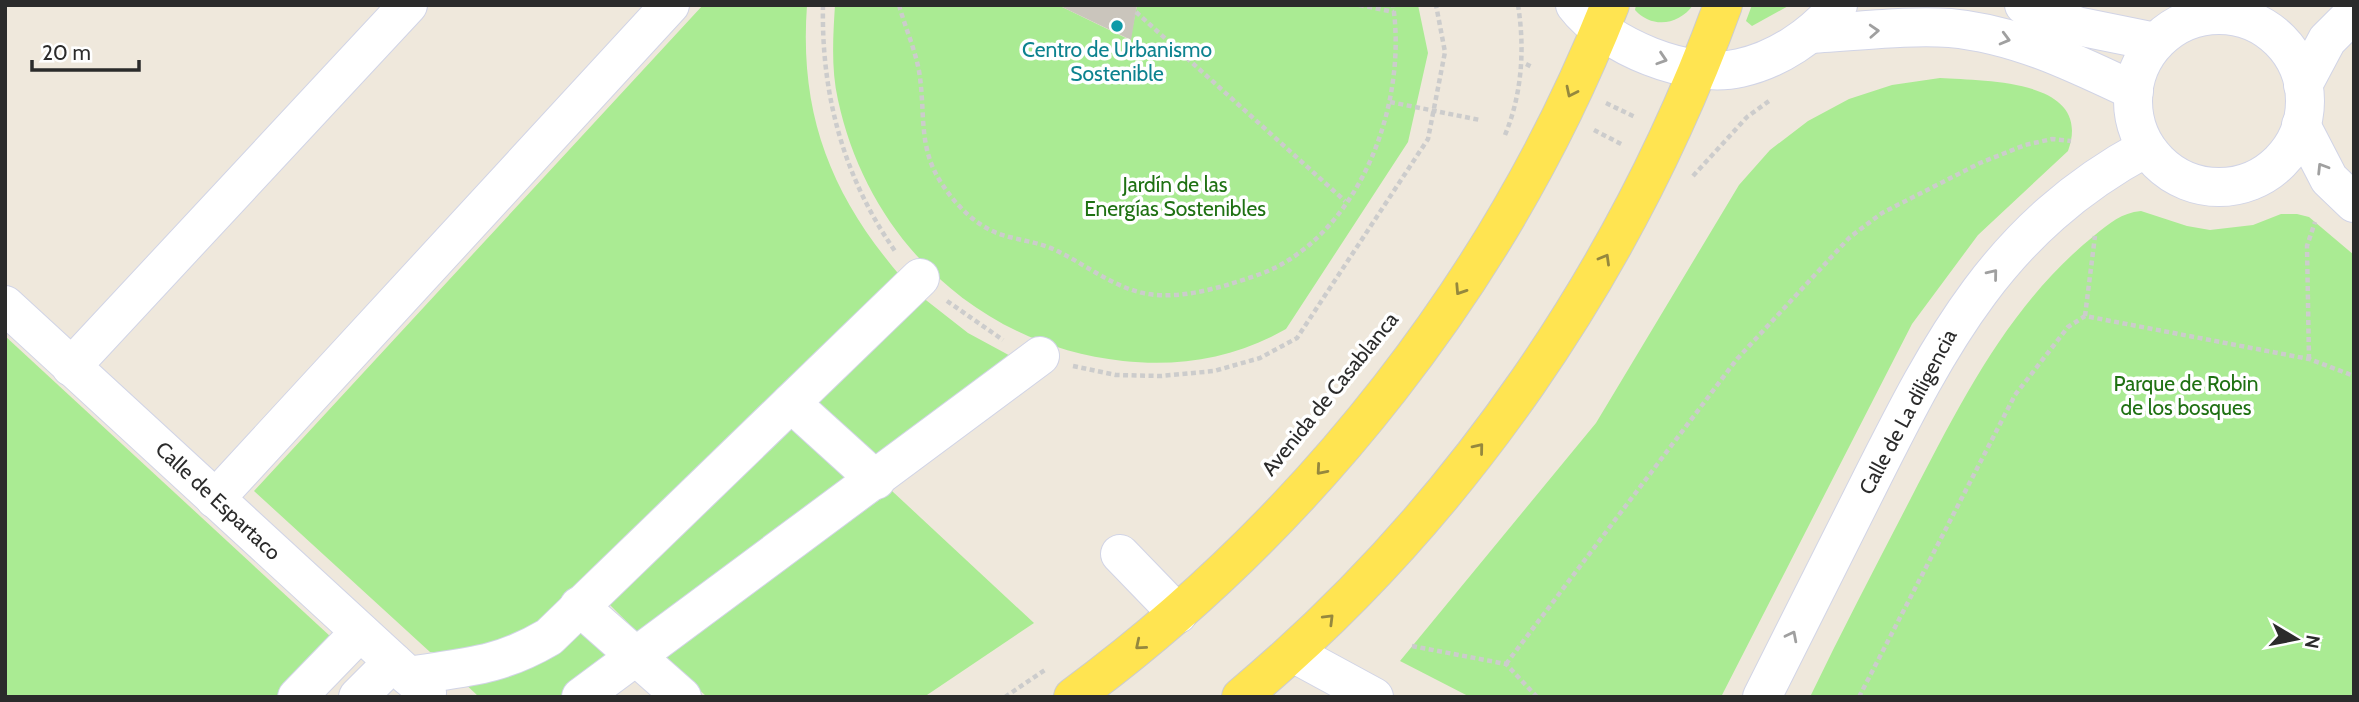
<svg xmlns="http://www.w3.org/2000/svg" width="2359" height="702" viewBox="0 0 2359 702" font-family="Cabin,sans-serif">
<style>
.green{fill:#aaeb93}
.building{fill:#cac5bc}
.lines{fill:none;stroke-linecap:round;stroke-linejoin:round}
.minor-casing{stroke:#d1d4e6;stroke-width:40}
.major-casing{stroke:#ccc;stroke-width:40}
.path{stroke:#ccc;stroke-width:4.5;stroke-dasharray:5 3.5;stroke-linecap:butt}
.minor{stroke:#fff;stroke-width:38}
.major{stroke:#ffe451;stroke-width:38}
.oneway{stroke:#a0a0a0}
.oneway2{stroke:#95883e}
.culture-dot{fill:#0f9aa8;stroke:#fff;stroke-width:2.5}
.labels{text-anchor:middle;stroke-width:7;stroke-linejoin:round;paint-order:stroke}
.culture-label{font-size:21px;fill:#0d838f;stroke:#fff}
.park-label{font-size:21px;fill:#1f7113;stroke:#fff}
.street-label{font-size:21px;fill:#2b2b2b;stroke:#fff}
</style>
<rect width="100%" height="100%" fill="#efe8dc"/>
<g class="green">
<path d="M703,5H807C799,115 831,195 902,278L554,611C512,638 482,656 430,652L254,491Z"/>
<path d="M835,5H1058L1130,40L1137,5H1418L1428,53L1408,142L1286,329C1235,358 1181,367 1123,361C980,346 868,240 838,100C831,69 833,37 835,5Z"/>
<path d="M1636,5H1693C1679,25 1652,29 1635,10Z"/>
<path d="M1752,5H1790L1752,26L1746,21Z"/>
<path d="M1940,78C1986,81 2094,79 2068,151L1978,235L1912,324L1721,697H1470L1400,661L1596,423L1739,185L1770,150L1808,121L1849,99L1892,85Z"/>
<path d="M2141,211L2187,226L2210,230L2253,225L2281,214H2297L2309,217L2354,255V697H1810C1842,630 1877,564 1911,498C1961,402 2009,304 2095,235C2110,223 2121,213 2141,211Z"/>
<path d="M922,297L968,333L1016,359L879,464L811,401Z"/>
<path d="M5,336L331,637L275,697H5Z"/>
<path d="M793,420L859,480L641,636L605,600Z"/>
<path d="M892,491L1034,623L924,697H707L662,655Z"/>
<path d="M584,619L620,651L561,697H479L458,677Z"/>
</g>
<path class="building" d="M1058,5H1137L1131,40Z"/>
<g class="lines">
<g class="minor-casing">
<g id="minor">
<path d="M1575,5C1606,46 1689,80 1740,68C1777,60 1815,35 1838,5"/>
<path d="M2024,5L2077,26L2156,42"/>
<circle cx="2219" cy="101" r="86"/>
<path d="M1810,34C1856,32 1904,25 1950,28C2016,34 2075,63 2134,91"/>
<path d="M2303,85L2327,40L2354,13"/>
<path d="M2301,125L2329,179L2354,203"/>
<path d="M5,305L427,693"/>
<path d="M71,367L408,5"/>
<path d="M791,403L876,480"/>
<path d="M215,499L670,5"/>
<path d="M1120,554L1178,614"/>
<path d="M579,606L682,697"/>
<path d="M1293,653L1374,697"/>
<path d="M408,676C465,667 498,667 549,637L920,278"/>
<path d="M297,697L360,632"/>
<path d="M358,697L393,662"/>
<path d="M581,697L1040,356"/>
<path d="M1762,697C1797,626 1833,555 1869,484C1941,341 1999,227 2146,148"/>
</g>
</g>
<g class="major-casing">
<g id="major">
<path d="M1073,697C1309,523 1502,279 1610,5"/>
<path d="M1241,697C1459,515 1626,271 1723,5"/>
</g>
</g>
<g class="path">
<path d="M823,5C821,95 844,178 895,251"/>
<path d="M899,5C905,27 915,49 919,71C926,112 917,147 942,184C955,204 974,224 997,233C1015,240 1035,241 1053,249C1084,263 1113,288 1148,294C1174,298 1202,292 1227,285C1245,279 1265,274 1282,264C1366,216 1407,98 1393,5"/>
<path d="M1359,5L1394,12"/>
<path d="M1136,12L1345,201"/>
<path d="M1526,64L1532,67"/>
<path d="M1390,102L1480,120"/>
<path d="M1606,103L1635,117"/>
<path d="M1594,130L1623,145"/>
<path d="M1505,135C1522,94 1525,49 1518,5"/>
<path d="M1693,176L1747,117L1769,101"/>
<path d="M947,301L1003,340"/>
<path d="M2085,316L2095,236"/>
<path d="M2309,359L2307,246L2315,222"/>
<path d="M1073,366L1116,375L1161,376L1214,371L1260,358L1297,338L1428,139L1445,52L1436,5"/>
<path d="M1412,646L1506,664L1537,697"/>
<path d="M1506,664L1737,359L1850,237L1882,213L1980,163L2025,145L2052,139L2071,141"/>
<path d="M1005,697L1045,670"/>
<path d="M1859,697L2015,395L2068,327L2085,316L2309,359L2354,376"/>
</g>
<use href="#minor" class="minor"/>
<use href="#major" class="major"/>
</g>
<defs><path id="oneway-chevron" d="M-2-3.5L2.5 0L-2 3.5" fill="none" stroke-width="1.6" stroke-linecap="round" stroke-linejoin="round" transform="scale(1.75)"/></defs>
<g class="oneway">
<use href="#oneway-chevron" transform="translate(1874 31) rotate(-3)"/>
<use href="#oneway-chevron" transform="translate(2005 39) rotate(15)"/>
<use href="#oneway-chevron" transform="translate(1662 59) rotate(18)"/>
<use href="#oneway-chevron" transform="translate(2322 168) rotate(-122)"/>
<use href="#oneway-chevron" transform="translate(1993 274) rotate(-51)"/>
<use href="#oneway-chevron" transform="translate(1792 636) rotate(-63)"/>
</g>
<g class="oneway2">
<use href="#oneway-chevron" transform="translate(1571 92) rotate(116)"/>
<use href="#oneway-chevron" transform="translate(1605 259) rotate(-60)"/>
<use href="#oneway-chevron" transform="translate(1460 290) rotate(123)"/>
<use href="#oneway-chevron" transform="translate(1479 448) rotate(-51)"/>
<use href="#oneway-chevron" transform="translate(1321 470) rotate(131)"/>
<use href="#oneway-chevron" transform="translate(1329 619) rotate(-45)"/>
<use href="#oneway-chevron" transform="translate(1140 645) rotate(140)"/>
</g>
<circle class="culture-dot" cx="1117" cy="26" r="7"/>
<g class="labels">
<g class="culture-label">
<text x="1117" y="57">Centro de Urbanismo<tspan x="1117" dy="24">Sostenible</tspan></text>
</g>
<g class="park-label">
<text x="1175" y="192">Jardín de las<tspan x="1175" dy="24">Energías Sostenibles</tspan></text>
<text x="2186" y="391">Parque de Robin<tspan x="2186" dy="24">de los bosques</tspan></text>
</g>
<g class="street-label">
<text transform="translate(1330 394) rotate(-51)" y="7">Avenida de Casablanca</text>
<text transform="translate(1908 412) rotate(-62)" y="7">Calle de La diligencia</text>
<text transform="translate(218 501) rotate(43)" y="7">Calle de Espartaco</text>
</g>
</g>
<rect width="2359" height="702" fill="none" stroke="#2b2b2b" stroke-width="14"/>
<g transform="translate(2296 639) rotate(100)" stroke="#ffffff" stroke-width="5" paint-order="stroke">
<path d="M0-5L12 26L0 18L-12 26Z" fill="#2b2b2b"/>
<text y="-10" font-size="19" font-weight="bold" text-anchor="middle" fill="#2b2b2b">N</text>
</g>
<path d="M32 60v10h107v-10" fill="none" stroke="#2b2b2b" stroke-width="3.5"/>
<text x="42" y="60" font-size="21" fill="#2b2b2b" stroke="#ffffff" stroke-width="5" paint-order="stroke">20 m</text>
</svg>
